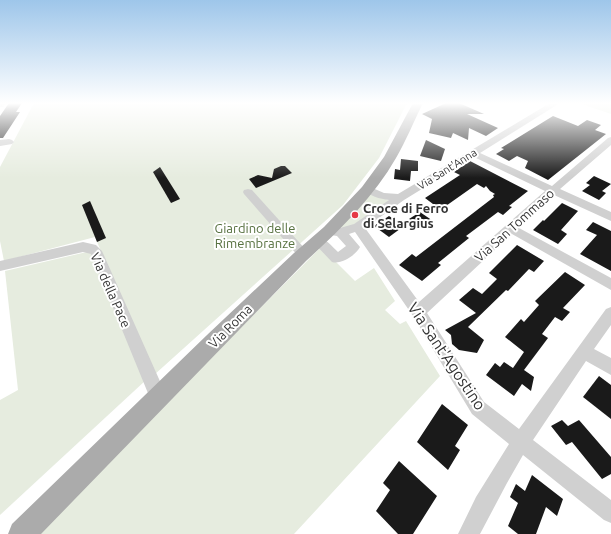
<svg xmlns="http://www.w3.org/2000/svg" width="611" height="534" viewBox="0 0 611 534" font-family="Ubuntu,sans-serif">
<style>
.green{fill:#e6ecdf}
.building{fill:#1a1a1a}
.lines{fill:none;stroke-linecap:round;stroke-linejoin:round}
.minor{fill:#d0d0d0;fill-rule:evenodd}
.major{fill:#ababab;fill-rule:evenodd}
.poi-dot{fill:#e63946;stroke:#fff;stroke-width:1.5}
.labels{text-anchor:middle;stroke-width:4;stroke-linejoin:round;paint-order:stroke}
.far-street-label{font-size:11px;fill:#333;stroke:#fff}
.poi-label{font-size:13px;font-weight:bold;fill:#333;stroke:#fff;text-anchor:start}
.street-label{font-size:13px;fill:#333;stroke:#fff}
.park-label{font-size:13px;fill:#56703f;stroke:#fff}
.near-street-label{font-size:16px;fill:#333;stroke:#fff}
</style>
<rect width="100%" height="100%" fill="#fff"/>
<g class="green">
<path d="M34,103H407L379,158L343,205L154,375L95,237L4,261L0,241V167Z"/>
<path d="M579,103H611V114Z"/>
<path d="M371,192L392,202L346,229L339,227Z"/>
<path d="M321,247L355,281L374,268L395,301L385,310L400,324L406,321L440,376L294,534H36Z"/>
<path d="M91,251L146,380L0,515V400L18,390L5,271Z"/>
</g>
<g class="building">
<path d="M9,103H22L16,112H20L3,138H0V116Z"/>
<path d="M446,103H459L484,114H467L498,128L486,136L469,128L468,140L453,133L451,138L429,133L432,119L422,114Z"/>
<path d="M553,116L578,126L587,120L601,125L595,130L606,134L548,180L525,168L528,161L517,156L509,161L496,154L504,149L501,148Z"/>
<path d="M426,140L445,149L441,161L420,156Z"/>
<path d="M401,159L418,161V171H411L410,181L394,179L395,169L400,170Z"/>
<path d="M470,161L528,191L509,206L512,207L503,215L498,212L466,236L469,238L438,263L441,265L422,281L399,265L412,254L416,257L494,197L493,195L495,194L490,191L486,186L484,188L477,184L443,208L437,207L425,198L460,175L454,172Z"/>
<path d="M281,166H285L292,173L256,188L249,179L258,175L272,178L274,169Z"/>
<path d="M160,167L180,199L171,203L153,172Z"/>
<path d="M594,176L611,184L602,191L606,193L599,200L582,191L590,185L586,183Z"/>
<path d="M90,201L106,238L97,242L82,205Z"/>
<path d="M562,203L578,211L561,230L567,234L558,244L533,230L543,220L544,221Z"/>
<path d="M420,212L433,221L422,228L409,219Z"/>
<path d="M389,216L404,226L389,237L374,226Z"/>
<path d="M593,222L611,231V271L580,254L597,235L586,230Z"/>
<path d="M517,245L544,261L534,272L529,269L508,291L506,290L468,327L484,340L477,353L459,350L452,344L451,335L445,330L476,313L459,300L473,288L482,294L497,279L489,273Z"/>
<path d="M565,272L585,285L563,308L570,312L562,321L555,317L542,334L548,338L524,370L534,377L531,391L522,384L514,396L486,375L495,363L500,367L504,362L513,368L524,352L505,337L521,319L524,322L539,305L535,301Z"/>
<path d="M599,376L611,385V419L583,397Z"/>
<path d="M442,404L468,425L455,446L460,450L448,470L417,442Z"/>
<path d="M562,420L568,426L579,420L611,457V474L602,479L572,442L566,445L551,426Z"/>
<path d="M399,461L437,496L413,534H398L376,511L390,490L383,483Z"/>
<path d="M532,475L563,499L557,516L546,507L536,534H518L508,526L518,503L510,497L516,484L525,491Z"/>
</g>
<g class="lines">
<g class="minor">
<path d="M0,103H5L3,107H0Z"/>
<path d="M550,103H560L480,153L552,186L608,138L611,137V145L560,189L611,212V221L554,195L519,228L611,278V290L512,234L427,313L484,402L519,429L606,309L611,307V325L594,349L611,358V375L586,361L533,440L611,500V523L604,520L523,455L507,483L480,534H458L476,497L509,444L472,414L413,316L355,232L349,234L360,247C356,255 341,265 332,262L312,241L314,238C324,235 331,246 338,252L346,246L337,236L325,234L323,231L325,228H340L354,224L389,200C380,199 369,196 363,189L364,187L368,186L384,193L398,194ZM474,157L545,191L419,302L365,228L404,200Z"/>
<path d="M9,139L12,140L14,142L12,144L0,146V140Z"/>
<path d="M248,189L252,190L307,251L309,254L307,257L303,259L299,257L244,194L243,192L244,190Z"/>
<path d="M83,242L96,245L102,251L167,397L164,403L158,406L152,403L91,254L83,252L0,271V261Z"/>
</g>
<path class="major" d="M413,103H423C414,121 406,141 396,158C373,198 339,231 306,261L41,534H8L12,524L207,335L294,253L324,227L362,187L384,157Z"/>
</g>
<linearGradient id="sky" x2="0" y2="1"><stop stop-color="#9ec6ea"/><stop offset="0.58" stop-color="#fff"/><stop offset="1" stop-color="#fff" stop-opacity="0"/></linearGradient>
<rect width="611" height="178" fill="url(#sky)"/>
<circle class="poi-dot" cx="355" cy="215" r="4"/>
<g class="labels">
<g class="far-street-label">
<text transform="translate(447 169) rotate(-32)" y="4">Via Sant'Anna</text>
</g>
<g class="poi-label">
<text x="363" y="213">Croce di Ferro<tspan x="363" dy="15">di Selargius</tspan></text>
</g>
<g class="street-label">
<text transform="translate(514 225) rotate(-42)" y="5">Via San Tommaso</text>
<text transform="translate(111 290) rotate(66)" y="5">Via della Pace</text>
<text transform="translate(230 326) rotate(-45)" y="5">Via Roma</text>
</g>
<g class="park-label">
<text x="255" y="233">Giardino delle<tspan x="255" dy="15">Rimembranze</tspan></text>
</g>
<g class="near-street-label">
<text transform="translate(447 356) rotate(56)" y="6">Via Sant'Agostino</text>
</g>
</g>
</svg>
